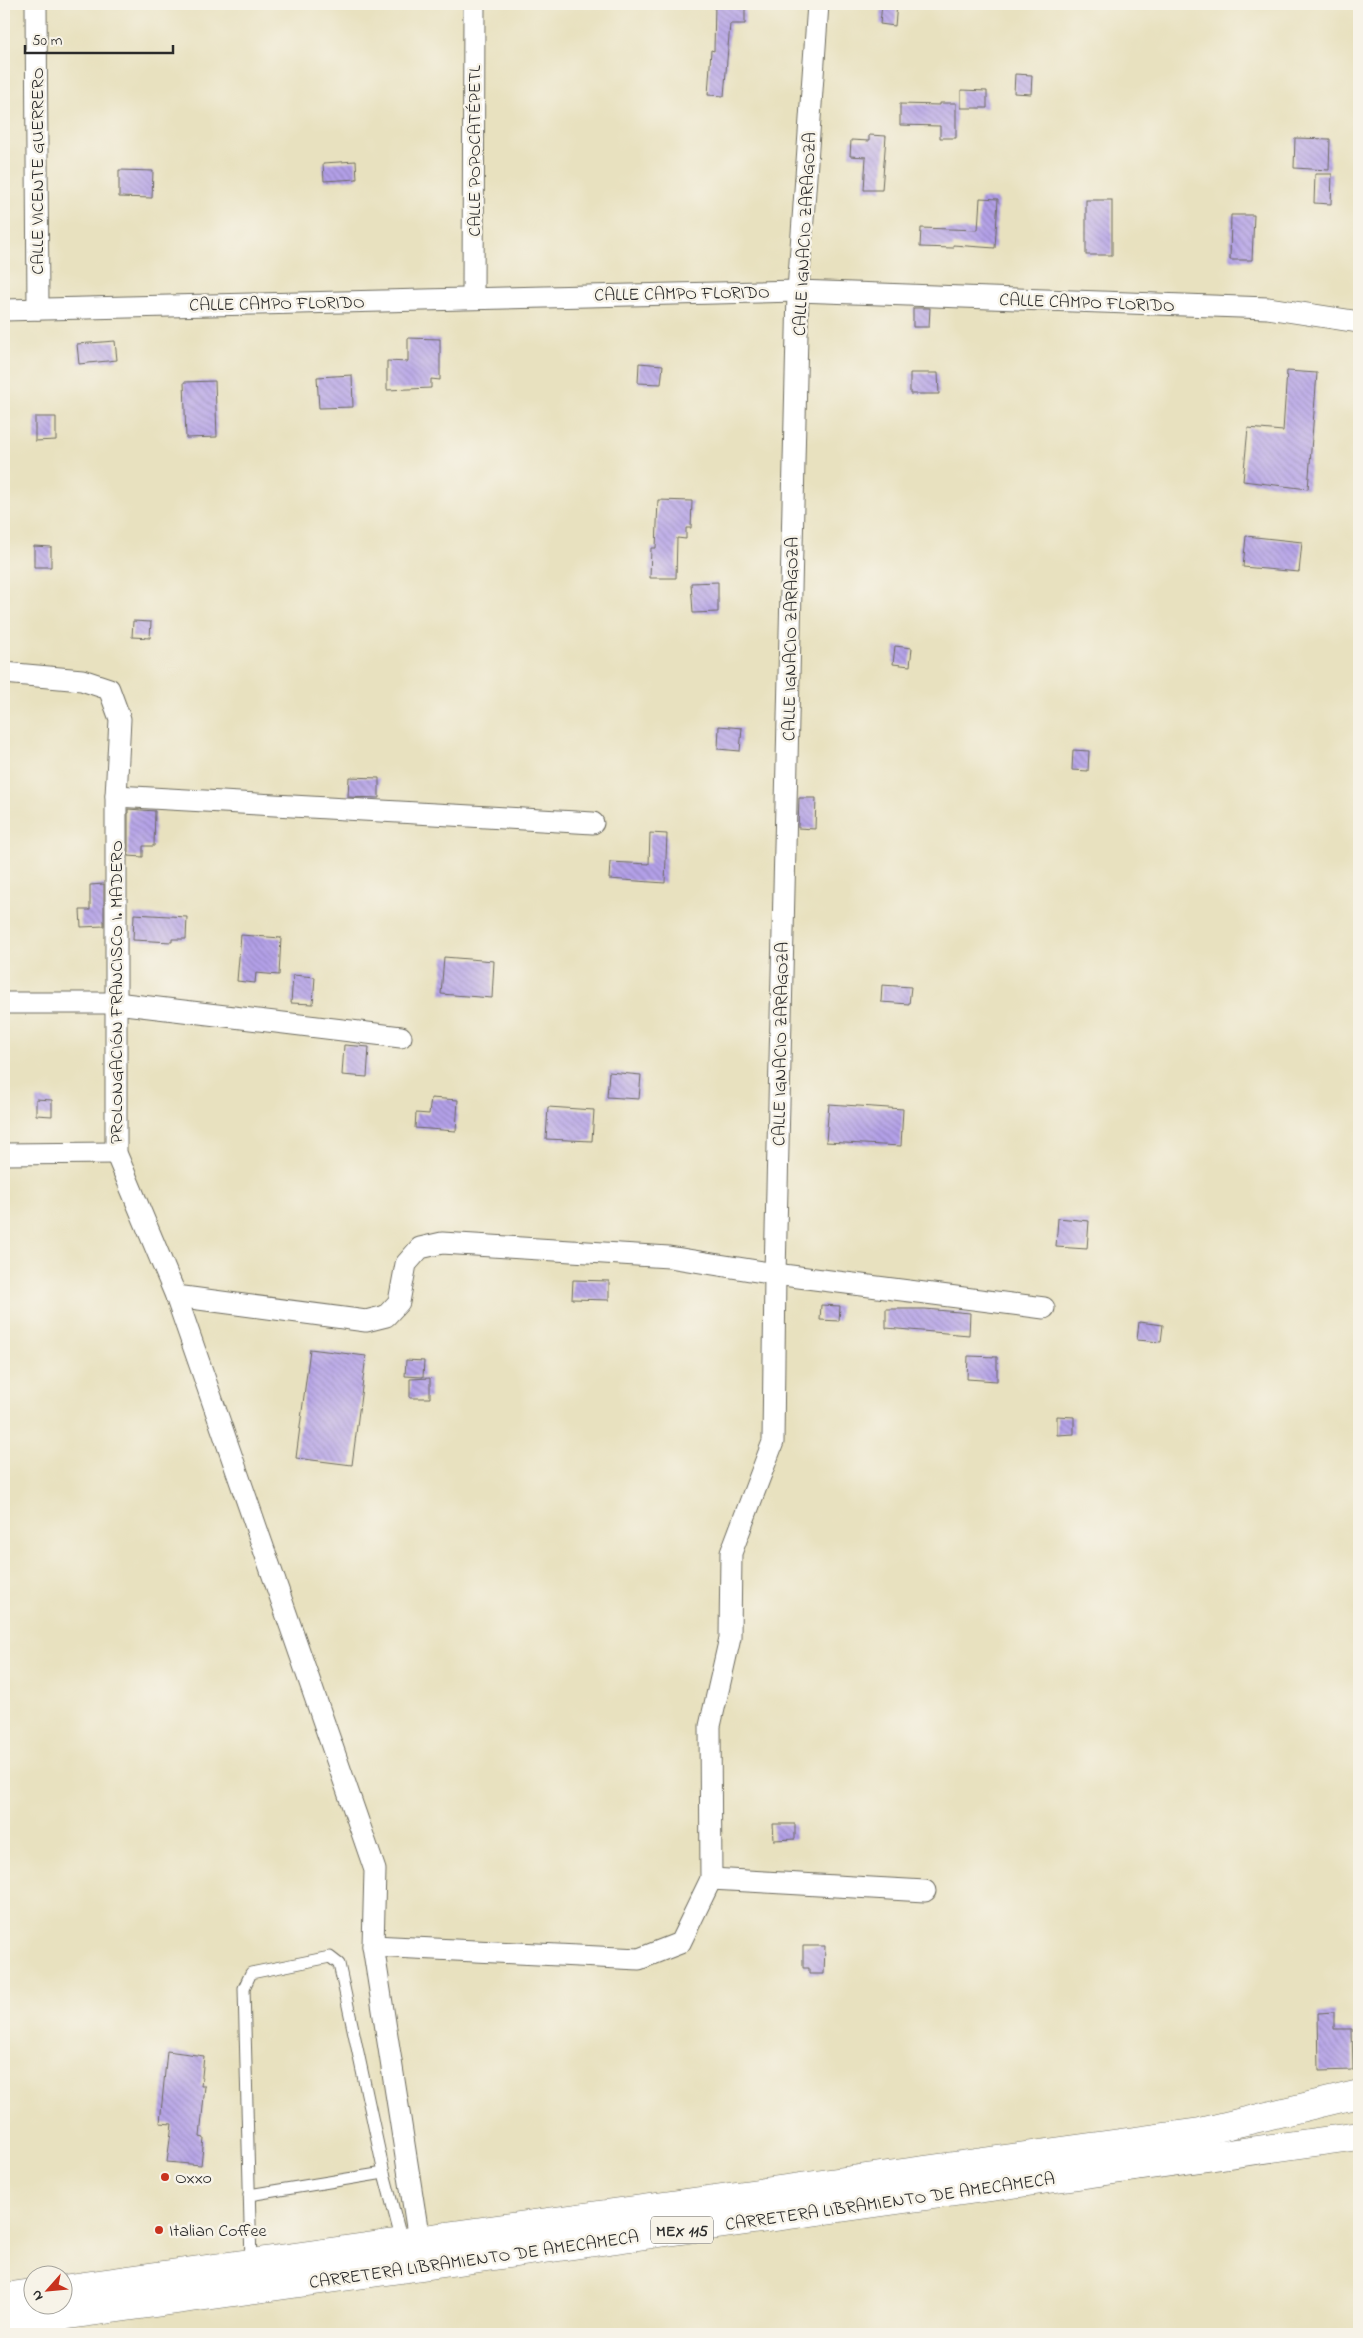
<svg xmlns="http://www.w3.org/2000/svg" width="1363" height="2338" viewBox="0 0 1363 2338" font-family="'Indie Flower',sans-serif">
<style>
.building{fill:url(#building-back-hatch)}
.lines{fill:none;stroke-linecap:round;stroke-linejoin:round}
.lane-casing{stroke:#6d6b5f;stroke-width:13}
.street-casing{stroke:#6d6b5f;stroke-width:23}
.primary-casing{stroke:#6d6b5f;stroke-width:29}
.lane{stroke:#fff;stroke-width:11}
.street{stroke:#fff;stroke-width:21}
.primary{stroke:#fff;stroke-width:28}
.poi-dot{fill:#c8321e;stroke:#f7f3e8;stroke-width:2}
.labels{text-anchor:middle;stroke-width:5;stroke-linejoin:round;paint-order:stroke}
.shield{fill:#f7f3e8;stroke:#686764;stroke-width:1}
.shield-label{font-size:16px;font-weight:bold;fill:#2b2b2b}
.street-label{font-size:18px;fill:#2b2b2b;stroke:#f7f3e8}
.poi-label{font-size:18px;fill:#2b2b2b;stroke:#f7f3e8;text-anchor:start}
</style>
<defs>
<pattern id="building-back-hatch" width="6" height="6" patternUnits="userSpaceOnUse" patternTransform="scale(1.25)"><rect width="6" height="6" fill="#b3a0e8"/><path d="M-1 5l2 2M0 0l6 6M5-1l2 2" fill="none" stroke="#9283bc"/></pattern>
</defs>
<rect width="100%" height="100%" fill="#f7f3e8"/>
<filter id="ink" filterUnits="userSpaceOnUse"><feTurbulence type="fractalNoise" baseFrequency=".02" numOctaves="2"/><feDisplacementMap in="SourceGraphic" scale="10" xChannelSelector="R" yChannelSelector="G"/><feConvolveMatrix kernelMatrix="1 2 1 2 8 2 1 2 1" color-interpolation-filters="sRGB"/></filter>
<filter id="wash" filterUnits="userSpaceOnUse"><feTurbulence type="fractalNoise" baseFrequency=".0096" numOctaves="4" result="noise"/><feDisplacementMap in="SourceGraphic" scale="20" xChannelSelector="R" yChannelSelector="G"/><feGaussianBlur stdDeviation="1.12" result="paint"/><feColorMatrix in="noise" values="0 0 0 0 0 0 0 0 0 0 0 0 0 0 0 0 0 1.4 0 .05"/><feComposite in="paint" operator="in"/></filter>
<g filter="url(#wash)">
<rect width="100%" height="100%" fill="#e8e1bf"/>
<g id="blocks">
<g class="building">
<path d="M715,4H745V24H730L724,96L708,95L711,50L714,51Z"/>
<path d="M882,4H897L895,26L880,24Z"/>
<path d="M1015,74L1032,75L1031,94L1014,93Z"/>
<path d="M961,90L987,91V108H961Z"/>
<path d="M940,103H956V138H940V126L900,125V104L940,105Z"/>
<path d="M869,135L886,136L882,190H864L866,157L850,156L851,140L869,141Z"/>
<path d="M1295,138L1330,139L1329,170L1294,168Z"/>
<path d="M356,161L357,179L324,181L323,163Z"/>
<path d="M119,170L153,171L152,198L119,197Z"/>
<path d="M1315,174H1332L1331,204L1314,203Z"/>
<path d="M980,198L998,199L995,248L953,245V248L920,247L921,228L978,230Z"/>
<rect x="1086" y="200" width="26" height="55"/>
<path d="M1231,215H1254L1252,260H1230Z"/>
<path d="M913,308H930L929,327H913Z"/>
<path d="M408,338L440,339V380L431,379V388L387,390V361L408,362Z"/>
<path d="M115,341L117,360L79,364L77,344Z"/>
<path d="M639,363L663,365L661,384L638,383Z"/>
<path d="M1287,371L1317,373L1308,489L1243,481L1248,428L1283,431Z"/>
<path d="M910,373H938L939,394H910Z"/>
<path d="M352,375L353,407L319,408L317,377Z"/>
<path d="M215,381L217,437L186,438L184,382Z"/>
<path d="M35,417H56V440L35,441Z"/>
<path d="M658,500L692,501L691,528H686V539L677,538L676,578H650L651,548H656Z"/>
<path d="M1246,536L1302,542L1299,572L1243,567Z"/>
<path d="M34,546L51,547V567H34Z"/>
<path d="M718,582V612L693,613L691,583Z"/>
<path d="M133,621L151,622L150,638L132,637Z"/>
<path d="M895,646L912,648L910,666L893,664Z"/>
<path d="M719,726L742,728L740,751L718,749Z"/>
<path d="M1073,750L1089,751L1088,771L1072,770Z"/>
<path d="M349,777L379,778V798L348,797Z"/>
<path d="M799,798H816L815,829L798,828Z"/>
<path d="M128,809L155,811L154,846H143V857L128,856Z"/>
<path d="M650,833L667,834L665,883L609,879L610,862L649,864Z"/>
<path d="M104,884V926L81,927L80,910H90V885Z"/>
<path d="M134,914L187,917L186,939H172V942L133,940Z"/>
<path d="M241,935L281,938L279,975L256,973L255,983L237,981Z"/>
<path d="M444,957L494,961L492,998L441,994Z"/>
<path d="M293,975L315,977L313,1004L291,1003Z"/>
<path d="M882,985L911,987L909,1004L881,1002Z"/>
<path d="M344,1045L369,1047L367,1077L342,1075Z"/>
<path d="M609,1072L641,1075L639,1099L607,1097Z"/>
<path d="M431,1098L458,1100L456,1131L415,1128L416,1113L429,1114Z"/>
<path d="M36,1099L52,1100V1116L36,1115Z"/>
<path d="M829,1104L903,1109L901,1146L826,1142Z"/>
<path d="M548,1107L594,1110L592,1141L546,1139Z"/>
<path d="M1058,1218L1089,1221L1087,1249L1056,1247Z"/>
<path d="M573,1280L609,1281V1300L572,1299Z"/>
<path d="M821,1305L840,1306L839,1321L820,1320Z"/>
<path d="M886,1309H925L970,1313L969,1335L886,1328Z"/>
<path d="M1139,1322L1163,1325L1161,1342L1137,1340Z"/>
<path d="M310,1349L366,1356L352,1465L296,1458Z"/>
<path d="M968,1356L997,1357V1381L967,1379Z"/>
<path d="M406,1360L424,1361L423,1377L405,1376Z"/>
<path d="M430,1378V1398H410V1379Z"/>
<path d="M1057,1416L1074,1417V1434L1057,1435Z"/>
<path d="M773,1824H795V1839L774,1840Z"/>
<path d="M803,1946H825L824,1974H809V1968H803Z"/>
<path d="M1334,2012V2029H1352L1353,2070L1319,2071L1318,2013Z"/>
<path d="M167,2051L204,2056L201,2086H205L200,2137L204,2138L201,2165L167,2162L172,2124L160,2123Z"/>
</g>
</g>
</g>
<g filter="url(#ink)">
<use href="#blocks" fill-opacity="0" stroke="#6d6b5f" stroke-width="1"/>
<g class="lines">
<g class="lane-casing">
<g id="lane">
<path d="M249,2195L384,2173"/>
<path d="M251,2263L244,1988L251,1973L330,1957L339,1964L384,2173L402,2242"/>
</g>
</g>
<g class="street-casing">
<g id="street">
<path d="M36,4L38,309"/>
<path d="M473,297L474,4"/>
<path d="M4,310L798,291L1268,308L1359,322"/>
<path d="M4,673L82,680L109,689L120,719L116,796V1153L176,1296L375,1870L373,1946L419,2240"/>
<path d="M116,796L593,823"/>
<path d="M4,1003H116L401,1037"/>
<path d="M4,1154L116,1153"/>
<path d="M176,1296L366,1321L386,1316L399,1302L406,1264L420,1248L442,1243L669,1257L775,1274L1044,1308"/>
<path d="M711,1879L925,1891"/>
<path d="M373,1946L639,1959L680,1943L711,1879L710,1726L730,1638L731,1553L773,1442L775,1274L798,291L818,4"/>
</g>
</g>
<g class="primary-casing">
<g id="primary">
<path d="M62,2289L1200,2132L1359,2094"/>
<path d="M4,2297L32,2293"/>
<path d="M4,2324L1359,2136"/>
</g>
</g>
<use href="#lane" class="lane"/>
<use href="#street" class="street"/>
<use href="#primary" class="primary"/>
</g>
</g>
<g class="poi-dot">
<circle cx="165" cy="2177" r="5"/>
<circle cx="159" cy="2230" r="5"/>
</g>
<g class="labels">
<rect class="shield" x="651" y="2216.5" width="62" height="27" rx="4"/>
<g class="shield-label">
<text x="682" y="2236">MEX 115</text>
</g>
<g class="street-label">
<text transform="translate(474 151) rotate(-90)" y="6">CALLE POPOCATÉPETL</text>
<text transform="translate(37 171) rotate(-90)" y="6">CALLE VICENTE GUERRERO</text>
<text transform="translate(804 234) rotate(-87)" y="6">CALLE IGNACIO ZARAGOZA</text>
<text transform="translate(682 293) rotate(-1)" y="6">CALLE CAMPO FLORIDO</text>
<text transform="translate(1087 302) rotate(2)" y="6">CALLE CAMPO FLORIDO</text>
<text transform="translate(277 303) rotate(-1)" y="6">CALLE CAMPO FLORIDO</text>
<text transform="translate(790 639) rotate(-89)" y="6">CALLE IGNACIO ZARAGOZA</text>
<text transform="translate(116 992) rotate(-90)" y="6">PROLONGACIÓN FRANCISCO I. MADERO</text>
<text transform="translate(780 1044) rotate(-89)" y="6">CALLE IGNACIO ZARAGOZA</text>
<text transform="translate(890 2201) rotate(-8)" y="6">CARRETERA LIBRAMIENTO DE AMECAMECA</text>
<text transform="translate(474 2259) rotate(-8)" y="6">CARRETERA LIBRAMIENTO DE AMECAMECA</text>
</g>
<g class="poi-label">
<text x="175" y="2183">Oxxo</text>
<text x="169" y="2236">Italian Coffee</text>
</g>
</g>
<rect width="1363" height="2338" fill="none" stroke="#f7f3e8" stroke-width="20"/>
<g transform="translate(48 2290) rotate(243)"><circle r="24" fill="#f7f3e8" stroke="#a5a39c"/>
<path d="M0-4L9 19L0 12L-9 19Z" fill="#c8321e"/>
<text y="-8" font-size="14" font-weight="bold" text-anchor="middle" fill="#2b2b2b">N</text>
</g>
<path d="M25 45v8h148v-8" fill="none" stroke="#2b2b2b" stroke-width="2.5"/>
<text x="32" y="45" font-size="15" fill="#2b2b2b" stroke="#f7f3e8" stroke-width="4" paint-order="stroke">50 m</text>
</svg>
